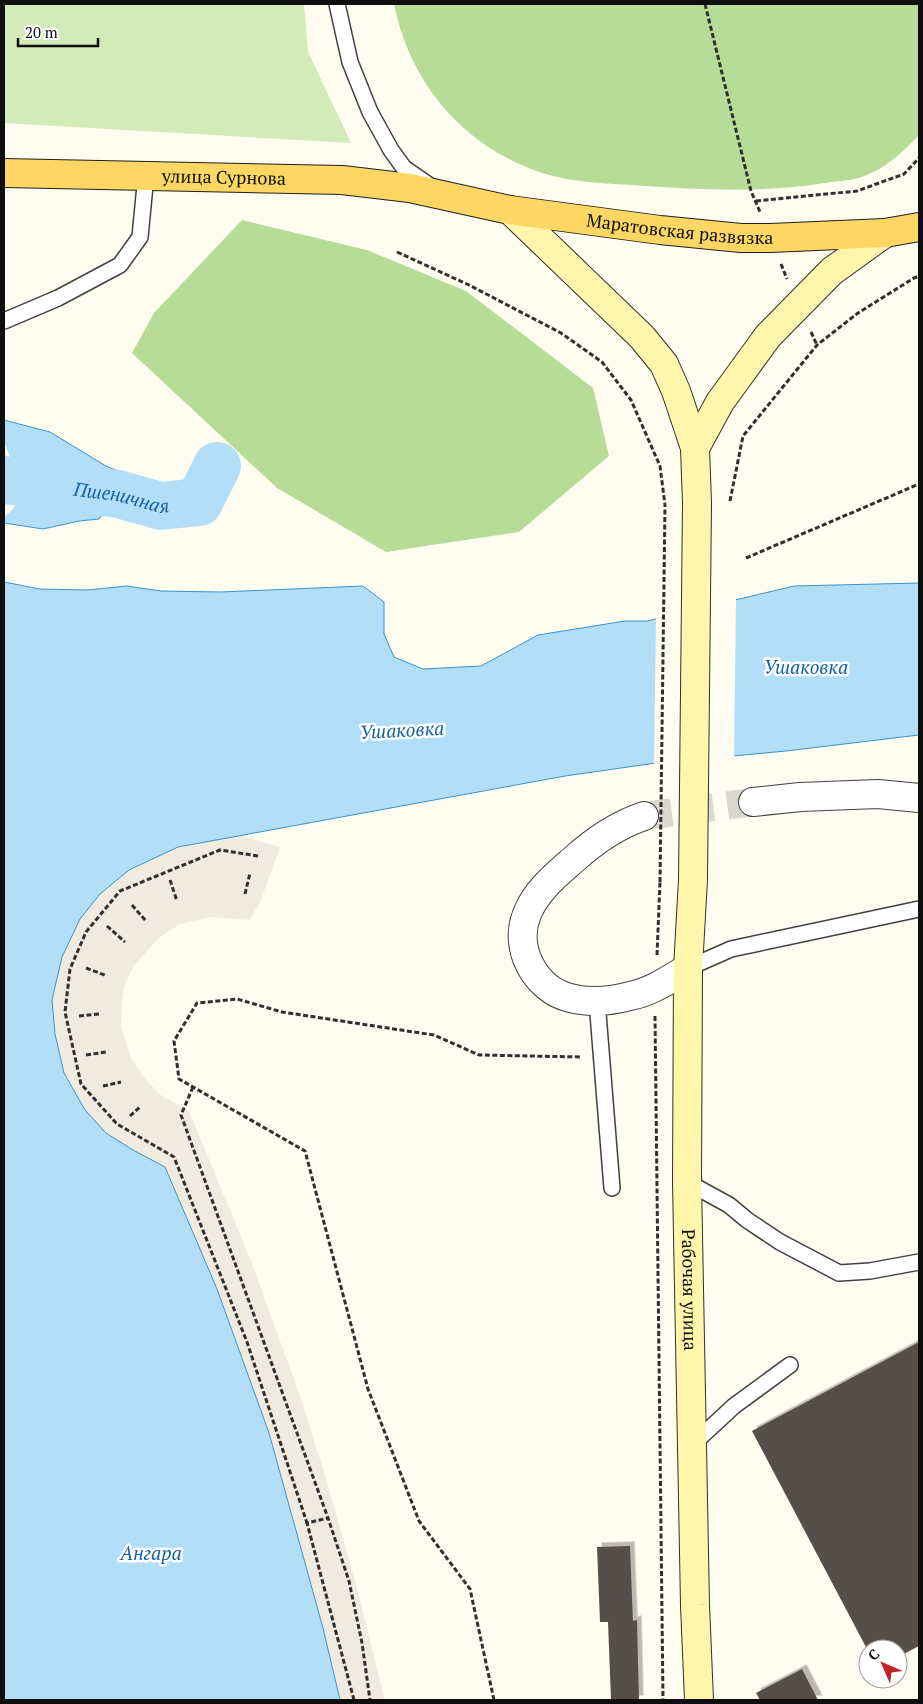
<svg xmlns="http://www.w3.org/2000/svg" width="923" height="1704" viewBox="0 0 923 1704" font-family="'PT Serif',serif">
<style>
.green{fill:#d2ebb8}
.forest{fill:#b6dc97}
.plaza{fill:#f0ebde}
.water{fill:#b3def8;stroke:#3893d1}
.pier{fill:#fffcf0}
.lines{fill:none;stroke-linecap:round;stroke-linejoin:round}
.river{stroke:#b3def8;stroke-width:48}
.building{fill:#574f4a;filter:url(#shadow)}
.minor-tunnel{stroke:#dbd8ce;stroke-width:28;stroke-dasharray:28 14;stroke-linecap:butt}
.service-casing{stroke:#414141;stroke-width:18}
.minor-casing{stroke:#414141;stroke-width:30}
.secondary-casing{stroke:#303030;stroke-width:30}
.primary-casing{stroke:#1f1f1f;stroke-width:30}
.path{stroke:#303030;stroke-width:3;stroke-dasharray:5 2.5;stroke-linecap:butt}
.service{stroke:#fff;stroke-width:15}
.minor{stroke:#fff;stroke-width:28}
.secondary{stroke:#fff6ab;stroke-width:28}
.primary{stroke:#fcd763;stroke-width:28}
.secondary-bridge-casing{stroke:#303030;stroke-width:30;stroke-linecap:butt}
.path-bridge{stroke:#303030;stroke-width:3;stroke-dasharray:5 2.5;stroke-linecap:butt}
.secondary-bridge{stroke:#fff6ab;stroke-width:28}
.labels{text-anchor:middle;stroke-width:5;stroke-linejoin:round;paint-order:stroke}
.street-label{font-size:18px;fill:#0e0e0e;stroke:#fff}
.water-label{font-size:19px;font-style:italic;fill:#1464a4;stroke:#fff}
</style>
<defs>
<filter id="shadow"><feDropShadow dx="4.5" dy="-4.5" stdDeviation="0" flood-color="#0004"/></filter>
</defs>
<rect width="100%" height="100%" fill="#fffcf0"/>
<path class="green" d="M4,4H304L308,52L351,143L4,123Z"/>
<g class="forest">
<path d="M394,4H919V135C902,153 884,170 859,178C848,181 836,181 825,183C762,193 697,190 633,185C613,184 593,183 573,180C551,177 528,169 509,159C448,128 407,70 394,4Z"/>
<path d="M242,220L367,250L466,291L593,388L609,456L519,532L386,552L277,488L132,353L154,313Z"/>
</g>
<path class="plaza" d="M239,835L280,847L261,900L250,920L210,917L180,924L160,937L134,965L125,983L122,1000L121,1027L131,1058L146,1080L162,1096L189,1111L251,1261L300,1396L324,1472L355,1580L385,1700H340L323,1628L269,1433L217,1289L165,1167L133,1150L106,1133L85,1110L64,1073L55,1034L52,1000L62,957L80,919L100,894L129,870L178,847Z"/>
<g class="water">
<path d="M4,420L50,432L106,466L118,471V494L99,519L79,521L43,529L4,523Z"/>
<path d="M4,582L40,589L87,590L127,586L161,591L220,592L363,586L384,602V634L394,657L423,669L481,666L538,635L625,621H647L794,586L919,583V735L786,751L649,764L565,776L178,847L129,870L100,894L80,919L62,957L52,1000L55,1034L64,1073L85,1110L106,1133L133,1150L165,1167L217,1289L269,1433L323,1628L340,1700H4Z"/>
</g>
<g class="pier">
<path d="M4,441L23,494L12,510L4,517Z"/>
<path d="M736,598L734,758L654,766L656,617Z"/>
</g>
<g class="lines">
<path class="river" id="s1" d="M4,480L118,494L161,506L199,502L217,466"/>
</g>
<g class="building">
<path d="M919,1342V1646L898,1657V1649H867L752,1431Z"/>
<path d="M630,1546L633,1621L637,1620L639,1700H611L608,1622H600L597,1547Z"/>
<path d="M802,1669L818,1700H760L756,1693Z"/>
</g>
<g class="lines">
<path class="minor-tunnel" d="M644,816L753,802"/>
<g class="service-casing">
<g id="service">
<path d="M337,4L350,62L370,112L391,150L404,168L430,186"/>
<path d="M4,321L58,298L120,265L140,237L146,175"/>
<path d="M688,968L731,949L919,909"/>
<path d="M597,1001L612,1188"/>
<path d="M687,1182L729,1205L747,1220L780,1242L839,1273L870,1271L919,1262"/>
<path d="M693,1444L734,1406L790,1365"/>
</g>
</g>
<g class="minor-casing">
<g id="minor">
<path d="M753,802L800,797L878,794L919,798"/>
<path d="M644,816C617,825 594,841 573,860C556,875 536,891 527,914C513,948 535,989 570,998C589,1003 611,1001 630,996C651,992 670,979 688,968"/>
</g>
</g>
<g class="secondary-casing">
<g id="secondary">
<path d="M510,210L642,337L664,364L676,391L695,448L697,503"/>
<path d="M695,448L720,402L768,336L832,271L885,233"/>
<path id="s2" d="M693,880L688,968L687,1182L695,1605L699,1700"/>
</g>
</g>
<g class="primary-casing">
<g id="primary">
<path id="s3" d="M4,173L342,180L410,188L510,210L660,230L741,238H770L885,233L919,227"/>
</g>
</g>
<g class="path">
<path d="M705,4L751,191L760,212"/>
<path d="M756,201L857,191L904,174L919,158"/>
<path d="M397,252L469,285L561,333L602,362L631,400L660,466L665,505"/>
<path d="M781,264L787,279"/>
<path d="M811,332L817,345"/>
<path d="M730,501L743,436L817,345L858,313L914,278L919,276"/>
<path d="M746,558L919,484"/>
<path d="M258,856L220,850L120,891L86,932L70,969L65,1012L81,1084L117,1124L174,1157L247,1342L307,1523"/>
<path d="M170,880L177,901"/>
<path d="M245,894L250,873"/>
<path d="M132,905L146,921"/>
<path d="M107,926L125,942"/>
<path d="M657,955L660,882"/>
<path d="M86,968L107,976"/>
<path d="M79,1016L99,1014"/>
<path d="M655,1016L663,1700"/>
<path d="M86,1055L106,1052"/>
<path d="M103,1086L121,1082"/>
<path d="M193,1087L181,1115L328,1518"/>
<path d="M130,1116L141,1106"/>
<path d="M354,1700L307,1523L328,1518L349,1581L362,1643L370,1700"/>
<path d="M494,1700L470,1589L419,1521L368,1389L305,1151L179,1079L174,1041L197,1003L237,999L282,1012L434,1035L479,1055L582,1057"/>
</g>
<use href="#service" class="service"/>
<use href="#minor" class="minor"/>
<use href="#secondary" class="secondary"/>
<use href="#primary" class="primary"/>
<g class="secondary-bridge-casing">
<path id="secondary-bridge" d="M693,880L697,503"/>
</g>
<path class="path-bridge" d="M660,882L665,505"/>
<use href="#secondary-bridge" class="secondary-bridge"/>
</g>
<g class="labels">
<g class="street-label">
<text dy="6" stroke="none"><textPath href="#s3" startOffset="220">улица Сурнова</textPath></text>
<text dy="6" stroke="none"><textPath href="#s3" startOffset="680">Маратовская развязка</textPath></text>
<text dy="6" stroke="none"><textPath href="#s2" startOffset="410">Рабочая улица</textPath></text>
</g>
<g class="water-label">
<text dy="7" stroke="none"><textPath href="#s1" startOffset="119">Пшеничная</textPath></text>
<text x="806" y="674">Ушаковка</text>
<text transform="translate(402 730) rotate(-3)" y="7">Ушаковка</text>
<text x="151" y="1560">Ангара</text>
</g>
</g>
<rect width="923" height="1704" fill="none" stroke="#0e0e0e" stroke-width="10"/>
<g transform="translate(883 1664) rotate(315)"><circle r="24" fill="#ffffff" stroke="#9f9f9f"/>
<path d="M0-4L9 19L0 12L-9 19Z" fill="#c32229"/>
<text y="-8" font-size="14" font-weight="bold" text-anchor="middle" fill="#0e0e0e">С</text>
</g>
<path d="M18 38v8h80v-8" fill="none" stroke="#0e0e0e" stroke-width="2.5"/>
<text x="25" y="38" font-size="15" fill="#0e0e0e" stroke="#ffffff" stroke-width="4" paint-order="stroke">20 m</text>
</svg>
